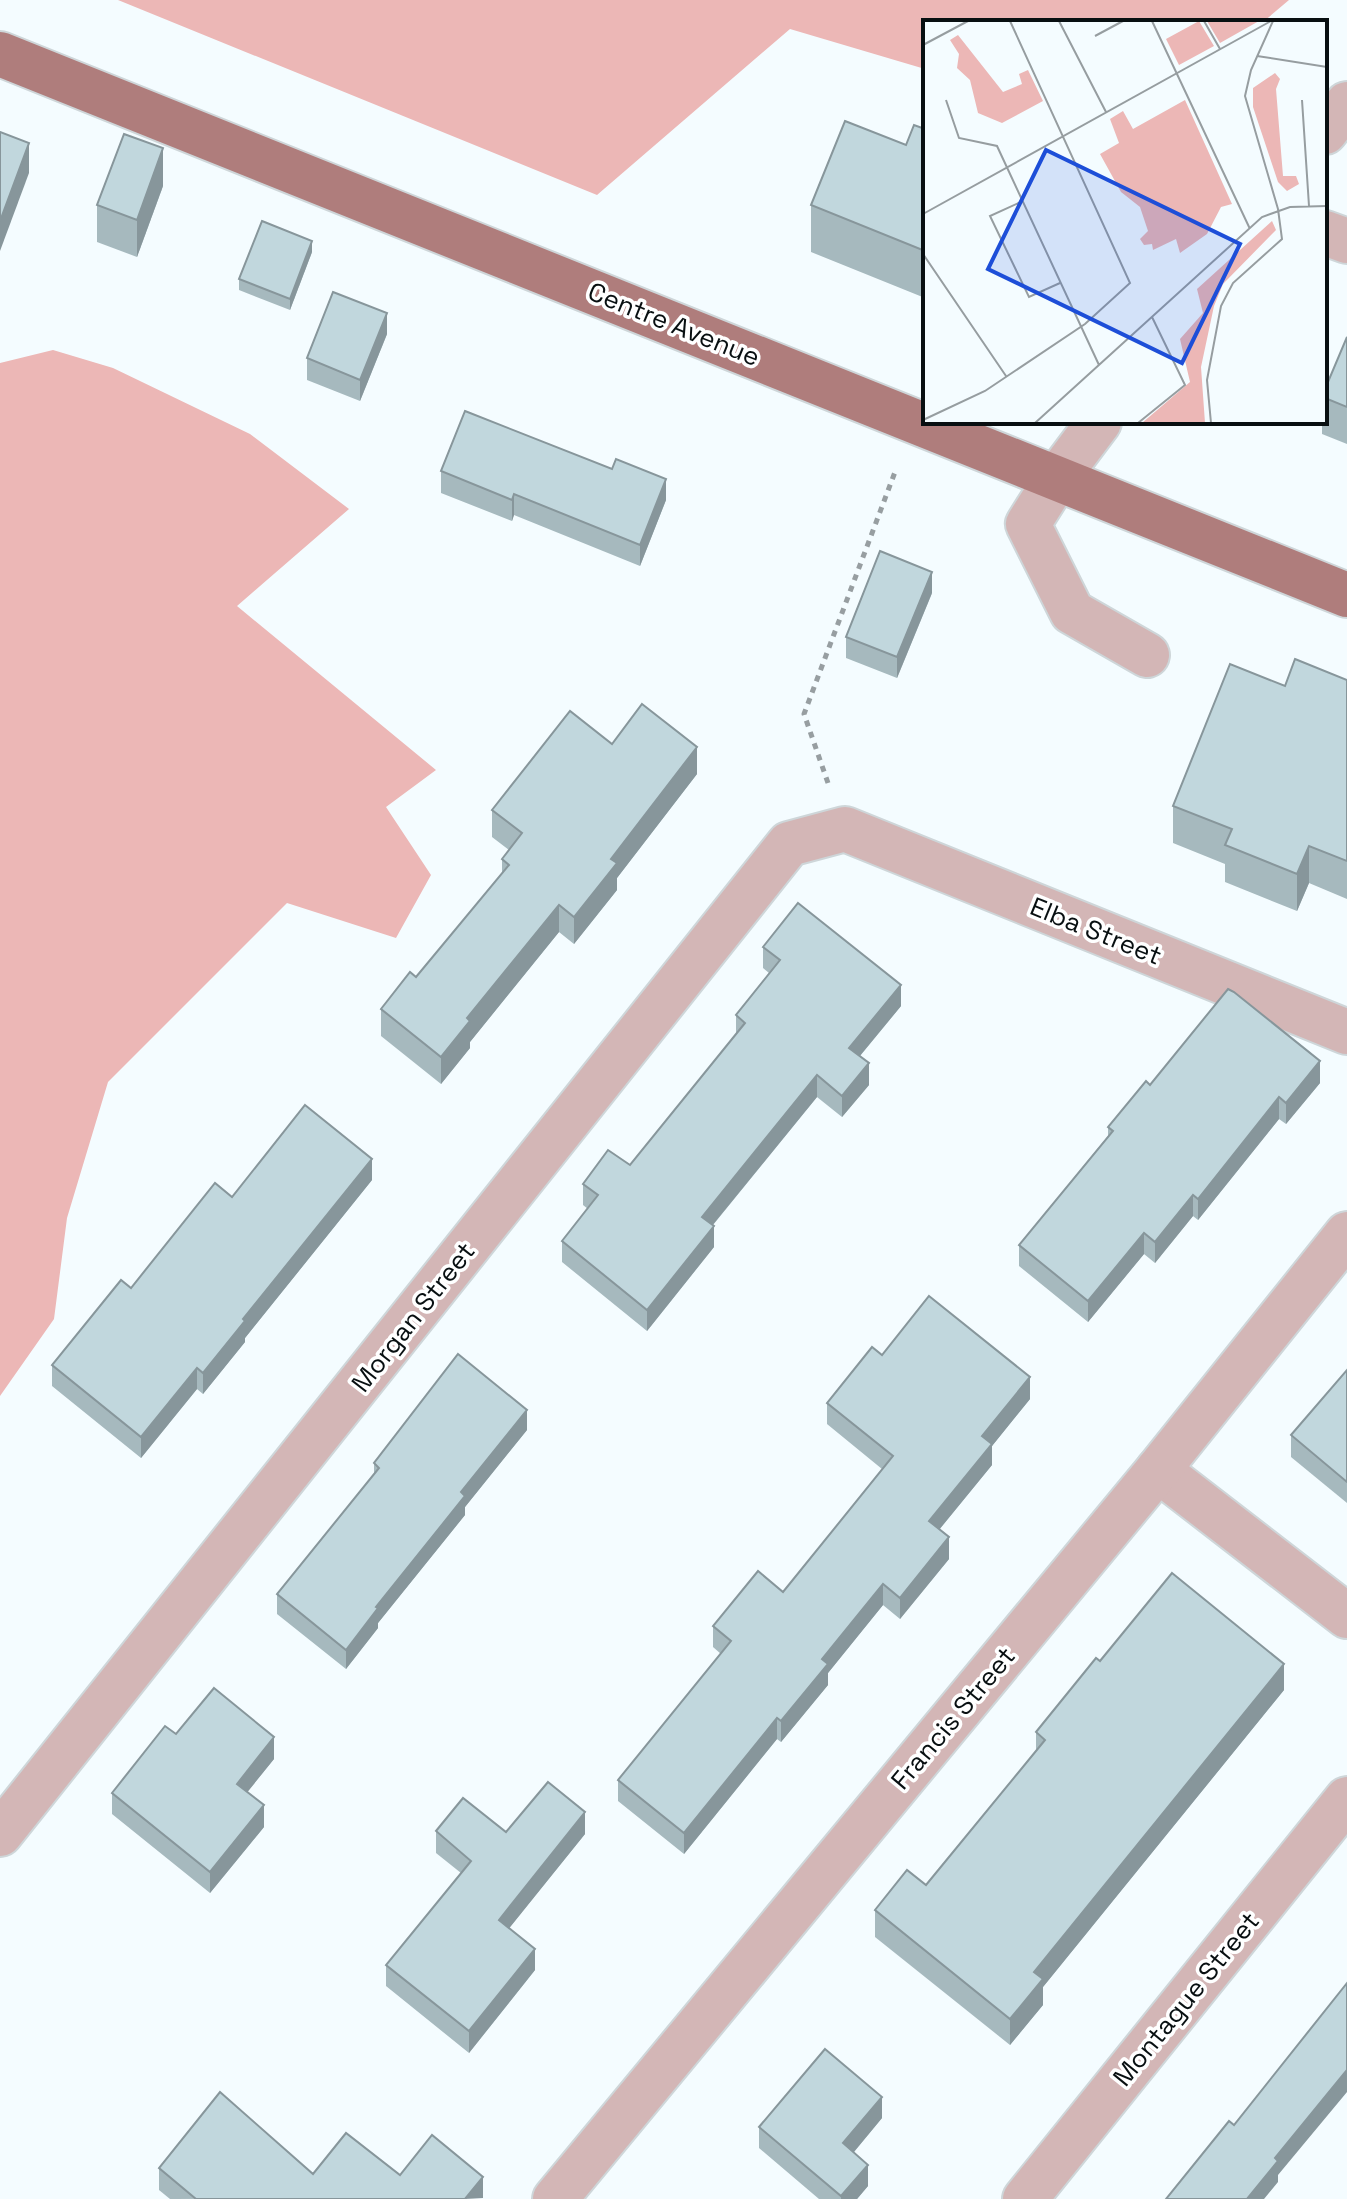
<svg xmlns="http://www.w3.org/2000/svg" width="1347" height="2199" viewBox="0 0 1347 2199" font-family="'Space Grotesk',sans-serif">
<style>
.green{fill:#ecb7b6}
.lines{fill:none;stroke-linecap:round;stroke-linejoin:round}
.minor-casing{stroke:#ced6d9;stroke-width:48}
.major-casing{stroke:#ced6d9;stroke-width:48}
.path{stroke:#979ea1;stroke-width:5;stroke-dasharray:6 6;stroke-linecap:butt}
.minor{stroke:#d3b6b6;stroke-width:44}
.major{stroke:#af7d7c;stroke-width:44}
.wall{fill:#a6b9be}
.shaded-wall{fill:#87969b}
.building{fill:#c1d7dd;stroke:#87969b;stroke-width:2}
.labels{text-anchor:middle;stroke-width:7;stroke-linejoin:round;paint-order:stroke}
.street-label{font-size:26px;fill:#080f11;stroke:#fff}
.inset-road{fill:none;stroke:#969da0;stroke-width:2}
.view{fill:#1d4ed8;fill-opacity:0.15;stroke:#1d4ed8;stroke-width:4}
.inset-edge{fill:none;stroke:#080f11;stroke-width:4}
</style>
<rect width="100%" height="100%" fill="#f4fcff"/>
<g class="green">
<path d="M118,0H1289L1263,22H925V69L790,29L597,195Z"/>
<path d="M53,350L113,368L250,434L349,509L237,606L436,770L386,807L431,875L396,938L287,903L108,1082L67,1218L54,1319L0,1396V363Z"/>
</g>
<g class="lines">
<g class="minor-casing">
<g id="minor">
<path d="M1325,132L1347,104"/>
<path d="M1325,233L1347,241"/>
<path d="M1099,422L1057,478L1028,524L1072,612L1147,655"/>
<path d="M1158,1470L1347,1616"/>
<path d="M0,1834L789,844L845,829L1347,1032"/>
<path d="M555,2199L1158,1470L1347,1234"/>
<path d="M1025,2199L1347,1799"/>
</g>
</g>
<g class="major-casing">
<path id="major" d="M0,54L1347,595"/>
</g>
<path class="path" d="M828,783L804,714L895,472"/>
<use href="#minor" class="minor"/>
<use href="#major" class="major"/>
</g>
<g class="wall">
<path d="M925,129V298L811,252V205L906,145Z"/>
<path d="M163,186L137,257L97,242V205Z"/>
<path d="M312,252L290,310L239,290V279Z"/>
<path d="M387,334L360,401L307,380V358Z"/>
<path d="M1347,337V444L1322,434V422H1325V398Z"/>
<path d="M441,471L666,500L640,566L514,515L512,521L441,493Z"/>
<path d="M932,593L897,678L846,658V637Z"/>
<path d="M1347,680V899L1309,883L1297,911L1225,882V864L1173,843V806L1285,686Z"/>
<path d="M612,744L697,774L617,878V890L574,944L559,932L470,1042V1048L441,1084L381,1036V1009L416,977L502,874V859L509,850L492,837V810Z"/>
<path d="M763,947L901,1006L860,1056L869,1085L842,1117L817,1097L713,1225L714,1247L647,1331L562,1262V1241L588,1209L583,1205V1184L630,1165L736,1035V1015L769,973L763,968Z"/>
<path d="M1320,1083L1286,1124L1279,1119L1198,1220L1193,1216L1155,1263L1144,1254L1088,1322L1019,1266V1245L1108,1136V1127L1150,1085Z"/>
<path d="M372,1180L245,1338V1342L203,1394L197,1389L141,1458L52,1386V1365L131,1288L232,1197Z"/>
<path d="M882,1355L1030,1399L992,1446V1465L939,1530L949,1559L900,1619L883,1605L828,1673V1685L781,1742L777,1739L684,1854L618,1801V1780L721,1654L713,1647V1626L783,1592L882,1469L827,1424V1403Z"/>
<path d="M1347,1370V1503L1291,1457V1435Z"/>
<path d="M527,1430L465,1507V1515L378,1623V1628L346,1669L277,1614V1594L374,1475V1463Z"/>
<path d="M1100,1661L1284,1690L1043,1987V2005L1010,2045L875,1937V1910L926,1885L1036,1751V1732Z"/>
<path d="M176,1734L274,1759L247,1792L264,1827L210,1893L112,1814V1793Z"/>
<path d="M436,1831L585,1834L509,1928L535,1970L469,2053L386,1986V1965L461,1873L436,1853Z"/>
<path d="M882,2118L854,2152L868,2186L857,2199H819L759,2148V2127Z"/>
<path d="M159,2168L400,2175L483,2198L170,2199L159,2190Z"/>
</g>
<g class="shaded-wall">
<path d="M29,143V173L0,251V221Z"/>
<path d="M163,148V186L137,257V220Z"/>
<path d="M312,241V252L290,310V299Z"/>
<path d="M387,313V334L360,401V380Z"/>
<path d="M666,479V500L640,566V545Z"/>
<path d="M514,494V515L512,521V500Z"/>
<path d="M932,572V593L897,678V657Z"/>
<path d="M697,747V774L617,878V890L574,944V917L611,859Z"/>
<path d="M1309,846V883L1297,911V874Z"/>
<path d="M559,905V932L470,1042V1048L441,1084V1057L467,1018Z"/>
<path d="M901,985V1006L849,1069V1048Z"/>
<path d="M1320,1061V1083L1286,1124V1103Z"/>
<path d="M869,1063V1085L842,1117V1096Z"/>
<path d="M817,1075V1097L702,1238V1217Z"/>
<path d="M1279,1097V1119L1198,1220V1199Z"/>
<path d="M372,1159V1180L245,1338V1342L203,1394V1373L243,1319Z"/>
<path d="M1193,1195V1216L1155,1263V1242Z"/>
<path d="M714,1226V1247L647,1331V1310Z"/>
<path d="M1144,1233V1254L1088,1322V1301Z"/>
<path d="M197,1368V1389L141,1458V1437Z"/>
<path d="M1030,1377V1399L992,1446V1465L929,1542V1521L982,1436Z"/>
<path d="M527,1410V1430L465,1507V1515L378,1623V1628L346,1669V1650L376,1607L461,1492Z"/>
<path d="M949,1537V1559L900,1619V1598Z"/>
<path d="M883,1584V1605L828,1673V1685L781,1742V1721L822,1659Z"/>
<path d="M1284,1664V1690L1043,1987V2005L1010,2045V2019L1034,1972Z"/>
<path d="M777,1718V1739L684,1854V1833Z"/>
<path d="M274,1737V1759L237,1805V1784Z"/>
<path d="M264,1805V1827L210,1893V1872Z"/>
<path d="M585,1812V1834L499,1941V1920Z"/>
<path d="M535,1949V1970L469,2053V2031Z"/>
<path d="M1347,2070V2092L1278,2175V2182L1264,2199H1247L1275,2158Z"/>
<path d="M882,2097V2118L843,2165V2143Z"/>
<path d="M868,2165V2186L857,2199H841V2196Z"/>
<path d="M483,2177V2198L465,2199Z"/>
</g>
<g class="building">
<path d="M845,121L906,145L914,125L925,129V251L811,205Z"/>
<path d="M0,132L29,143L0,221Z"/>
<path d="M124,134L163,148L137,220L97,205Z"/>
<path d="M262,221L312,241L290,299L239,279Z"/>
<path d="M333,292L387,313L360,380L307,358Z"/>
<path d="M1347,337V407L1325,398V389Z"/>
<path d="M465,411L612,469L616,459L666,479L640,545L514,494L512,500L441,471Z"/>
<path d="M880,551L932,572L897,657L846,637Z"/>
<path d="M1295,659L1347,680V861L1309,846L1297,874L1225,845L1232,829L1173,806L1230,664L1285,686Z"/>
<path d="M642,704L697,747L611,859L617,863L574,917L559,905L467,1018L470,1021L441,1057L381,1009L410,972L416,977L509,865L502,859L522,833L492,810L570,711L612,744Z"/>
<path d="M798,903L901,985L849,1048L869,1063L842,1096L817,1075L702,1217L714,1226L647,1310L562,1241L598,1195L583,1184L608,1150L630,1165L745,1023L736,1015L780,960L763,947Z"/>
<path d="M1228,989L1234,992L1320,1061L1286,1103L1279,1097L1198,1199L1193,1195L1155,1242L1144,1233L1088,1301L1019,1245L1113,1131L1108,1127L1146,1081L1150,1085Z"/>
<path d="M305,1105L372,1159L243,1319L245,1321L203,1373L197,1368L141,1437L52,1365L121,1280L131,1288L215,1183L232,1197Z"/>
<path d="M929,1296L1030,1377L982,1436L992,1444L929,1521L949,1537L900,1598L883,1584L822,1659L828,1664L781,1721L777,1718L684,1833L618,1780L731,1641L713,1626L758,1571L783,1592L893,1456L827,1403L872,1347L882,1355Z"/>
<path d="M458,1354L527,1410L461,1492L465,1496L376,1607L378,1608L346,1650L277,1594L379,1468L374,1463Z"/>
<path d="M1347,1370V1482L1291,1435Z"/>
<path d="M1172,1573L1284,1664L1034,1972L1043,1979L1010,2019L875,1910L907,1870L926,1885L1045,1740L1036,1732L1096,1658L1100,1661Z"/>
<path d="M214,1688L274,1737L237,1784L264,1805L210,1872L112,1793L165,1726L176,1734Z"/>
<path d="M548,1782L585,1812L499,1920L535,1949L469,2031L386,1965L471,1861L436,1831L463,1798L506,1832Z"/>
<path d="M1347,1983V2070L1275,2158L1278,2161L1247,2199H1166L1229,2121L1234,2125Z"/>
<path d="M825,2049L882,2097L843,2143L868,2165L841,2196L759,2127Z"/>
<path d="M220,2092L313,2174L346,2133L400,2175L432,2135L483,2177L465,2199H196L159,2168Z"/>
</g>
<g class="labels">
<g class="street-label">
<text transform="translate(674 324) rotate(22)" y="9">Centre Avenue</text>
<text transform="translate(1096 931) rotate(22)" y="9">Elba Street</text>
<text transform="translate(413 1317) rotate(-52)" y="9">Morgan Street</text>
<text transform="translate(953 1718) rotate(-50)" y="9">Francis Street</text>
<text transform="translate(1186 1999) rotate(-51)" y="9">Montague Street</text>
</g>
</g>
<g transform="translate(923 20)">
<rect width="404" height="404" fill="#f4fcff"/>
<path d="M276,1L291,26L256,45L243,19ZM284,1H336L297,23ZM35,15L80,72L99,64L96,54L105,50L120,81L79,103L55,93L47,60L34,48L36,34L27,20ZM352,53L357,59L353,69L360,156H373L376,164L364,171L355,162L330,87V68ZM262,80L309,184L298,187L284,214L257,233L253,219L230,230L229,224L221,225L217,219L225,211L217,187L198,172L177,134L196,123L187,99L200,91L210,109ZM349,201L353,210L300,264L291,286L278,347L282,403H219L267,362L257,319L280,293L274,269Z" fill="#ecb7b6"/>
<path class="inset-road" d="M136,1L183,92M229,1L327,209M281,1L297,29M350,1L328,50L322,76L355,189M172,16L200,1M0,25L45,1M334,36L404,47M23,80L36,118L74,126L176,345M379,80L386,186M100,181L67,196L106,277L137,263M0,194L348,1M0,234L83,356M0,400L62,371L162,304L207,263L87,1M112,403L339,197L367,187L404,186M215,403L262,365L229,297M288,403L284,360L298,286L310,263L359,219L355,189"/>
<path class="view" d="M123,130L317,224L259,343L65,249Z"/>
<rect width="404" height="404" class="inset-edge"/>
</g>
</svg>
